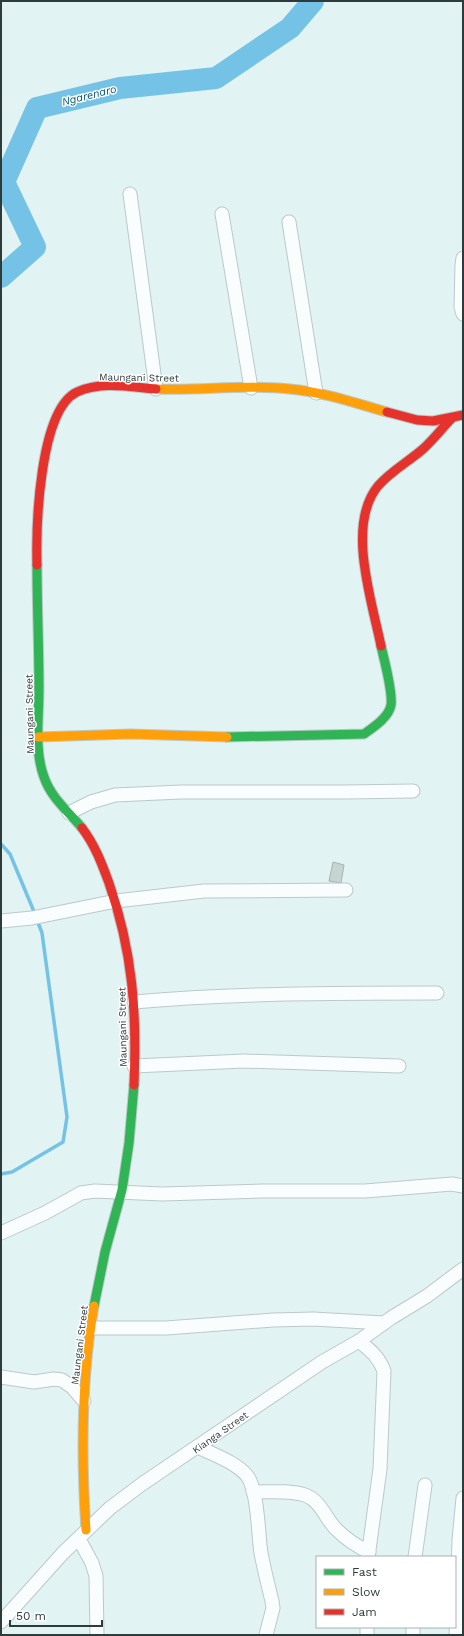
<svg xmlns="http://www.w3.org/2000/svg" width="464" height="1636" viewBox="0 0 464 1636" font-family="'Work Sans',sans-serif">
<style>
.lines{fill:none;stroke-linecap:round;stroke-linejoin:round}
.stream{stroke:#74c3e6;stroke-width:3.5}
.river{stroke:#74c3e6;stroke-width:22}
.building{fill:#c6d4d2;stroke:#a6b3b1}
.street-casing{stroke:#bbc9c9;stroke-width:15}
.fast-casing{stroke:#bbc9c9;stroke-width:11}
.slow-casing{stroke:#bbc9c9;stroke-width:11}
.jam-casing{stroke:#bbc9c9;stroke-width:11}
.street{stroke:#fafdfd;stroke-width:13}
.fast{stroke:#30b455;stroke-width:9}
.slow{stroke:#ff9f0a;stroke-width:9}
.jam{stroke:#e5322d;stroke-width:9}
.labels{text-anchor:middle;stroke-width:3;stroke-linejoin:round;paint-order:stroke}
.street-label{font-size:10px;fill:#2e3b3b;stroke:#fff}
.water-label{font-size:11px;font-style:italic;fill:#005678;stroke:#fff}
</style>
<rect width="100%" height="100%" fill="#e1f3f2"/>
<g class="lines">
<g class="stream">
<path d="M1,844L10,854L35,914"/>
<path d="M1,1174L12,1172L63,1142L67,1117L42,933L37,920"/>
</g>
<path class="river" d="M1,277L35,247L4,182L37,108L120,88L216,78L290,28L313,1"/>
</g>
<path class="building" d="M333,862L344,865L341,883L329,881Z"/>
<g class="lines">
<g class="street-casing">
<g id="street">
<path d="M130,194L156,389"/>
<path d="M222,214L251,388"/>
<path d="M289,222L316,393"/>
<path d="M463,258L462,265L461,307L463,314"/>
<path d="M69,813L91,802L115,795L181,792H346L413,791"/>
<path d="M1,921L32,918L116,901L204,891L346,890"/>
<path d="M134,1002C235,993 336,993 437,993"/>
<path d="M134,1066L244,1061L399,1066"/>
<path d="M1,1233L45,1213L81,1193L95,1191L162,1194L263,1191H365L452,1184L463,1186"/>
<path d="M91,1328H166L273,1320L313,1319L384,1323"/>
<path d="M359,1341C370,1350 379,1357 384,1371L380,1469L368,1557"/>
<path d="M1,1377L34,1382L54,1379L62,1380L72,1387L84,1401"/>
<path d="M198,1447C212,1454 238,1463 248,1477C258,1493 258,1533 261,1553C264,1569 268,1585 272,1601L273,1608L266,1635"/>
<path d="M253,1492C269,1492 290,1490 305,1495C320,1500 326,1519 336,1529C346,1539 356,1546 369,1552"/>
<path d="M79,1539L92,1563L96,1576L97,1635"/>
<path d="M415,1557L425,1485"/>
<path d="M1,1622L63,1553L110,1508L142,1484L322,1362L359,1341L391,1318L427,1296L463,1269"/>
<path d="M413,1627V1635"/>
<path d="M367,1635V1627"/>
<path d="M456,1635L459,1540L463,1498"/>
</g>
</g>
<g class="fast-casing">
<g id="fast">
<path d="M37,565C37,606 39,648 39,690C39,718 34,750 44,777C51,798 69,812 82,828"/>
<path d="M227,737L364,734C374,727 389,717 391,705C393,692 384,659 381,646"/>
<path d="M94,1306L105,1252L122,1190L129,1143L134,1085"/>
</g>
</g>
<g class="slow-casing">
<g id="slow">
<path d="M156,389C200,391 245,384 290,389C323,392 355,403 387,412"/>
<path d="M38,737L131,734L227,737"/>
<path d="M86,1530C81,1455 81,1380 94,1306"/>
</g>
</g>
<g class="jam-casing">
<g id="jam">
<path d="M387,412L417,420L433,421L463,415"/>
<path d="M37,565C36,527 39,410 77,392C101,381 131,387 156,389"/>
<path d="M381,646C372,601 346,525 378,486C391,471 408,462 423,449C433,440 442,428 452,418"/>
<path d="M82,828C95,845 102,864 109,883C133,952 137,1013 134,1085"/>
</g>
</g>
<use href="#street" class="street"/>
<use href="#fast" class="fast"/>
<use href="#slow" class="slow"/>
<use href="#jam" class="jam"/>
</g>
<g class="labels">
<g class="street-label">
<text transform="translate(139 377) rotate(1)" y="4">Maungani Street</text>
<text transform="translate(29 714) rotate(-91)" y="4">Maungani Street</text>
<text transform="translate(122 1027) rotate(-91)" y="4">Maungani Street</text>
<text transform="translate(79 1345) rotate(-83)" y="4">Maungani Street</text>
<text transform="translate(220 1432) rotate(-35)" y="4">Kianga Street</text>
</g>
<g class="water-label">
<text transform="translate(89 95) rotate(-14)" y="4">Ngarenaro</text>
</g>
</g>
<rect width="464" height="1636" fill="none" stroke="#2e3b3b" stroke-width="4"/>
<rect x="316" y="1556" width="140" height="72" fill="#ffffff" stroke="#abb1b1"/>
<rect x="324" y="1569" width="20" height="6" fill="#30b455" stroke="#abb1b1"/>
<text x="352" y="1576" font-size="12" fill="#2e3b3b">Fast</text>
<rect x="324" y="1589" width="20" height="6" fill="#ff9f0a" stroke="#abb1b1"/>
<text x="352" y="1596" font-size="12" fill="#2e3b3b">Slow</text>
<rect x="324" y="1609" width="20" height="6" fill="#e5322d" stroke="#abb1b1"/>
<text x="352" y="1616" font-size="12" fill="#2e3b3b">Jam</text>
<path d="M10 1620v6h92v-6" fill="none" stroke="#2e3b3b" stroke-width="2"/>
<text x="16" y="1620" font-size="12" fill="#2e3b3b" stroke="#ffffff" stroke-width="3" paint-order="stroke">50 m</text>
</svg>
